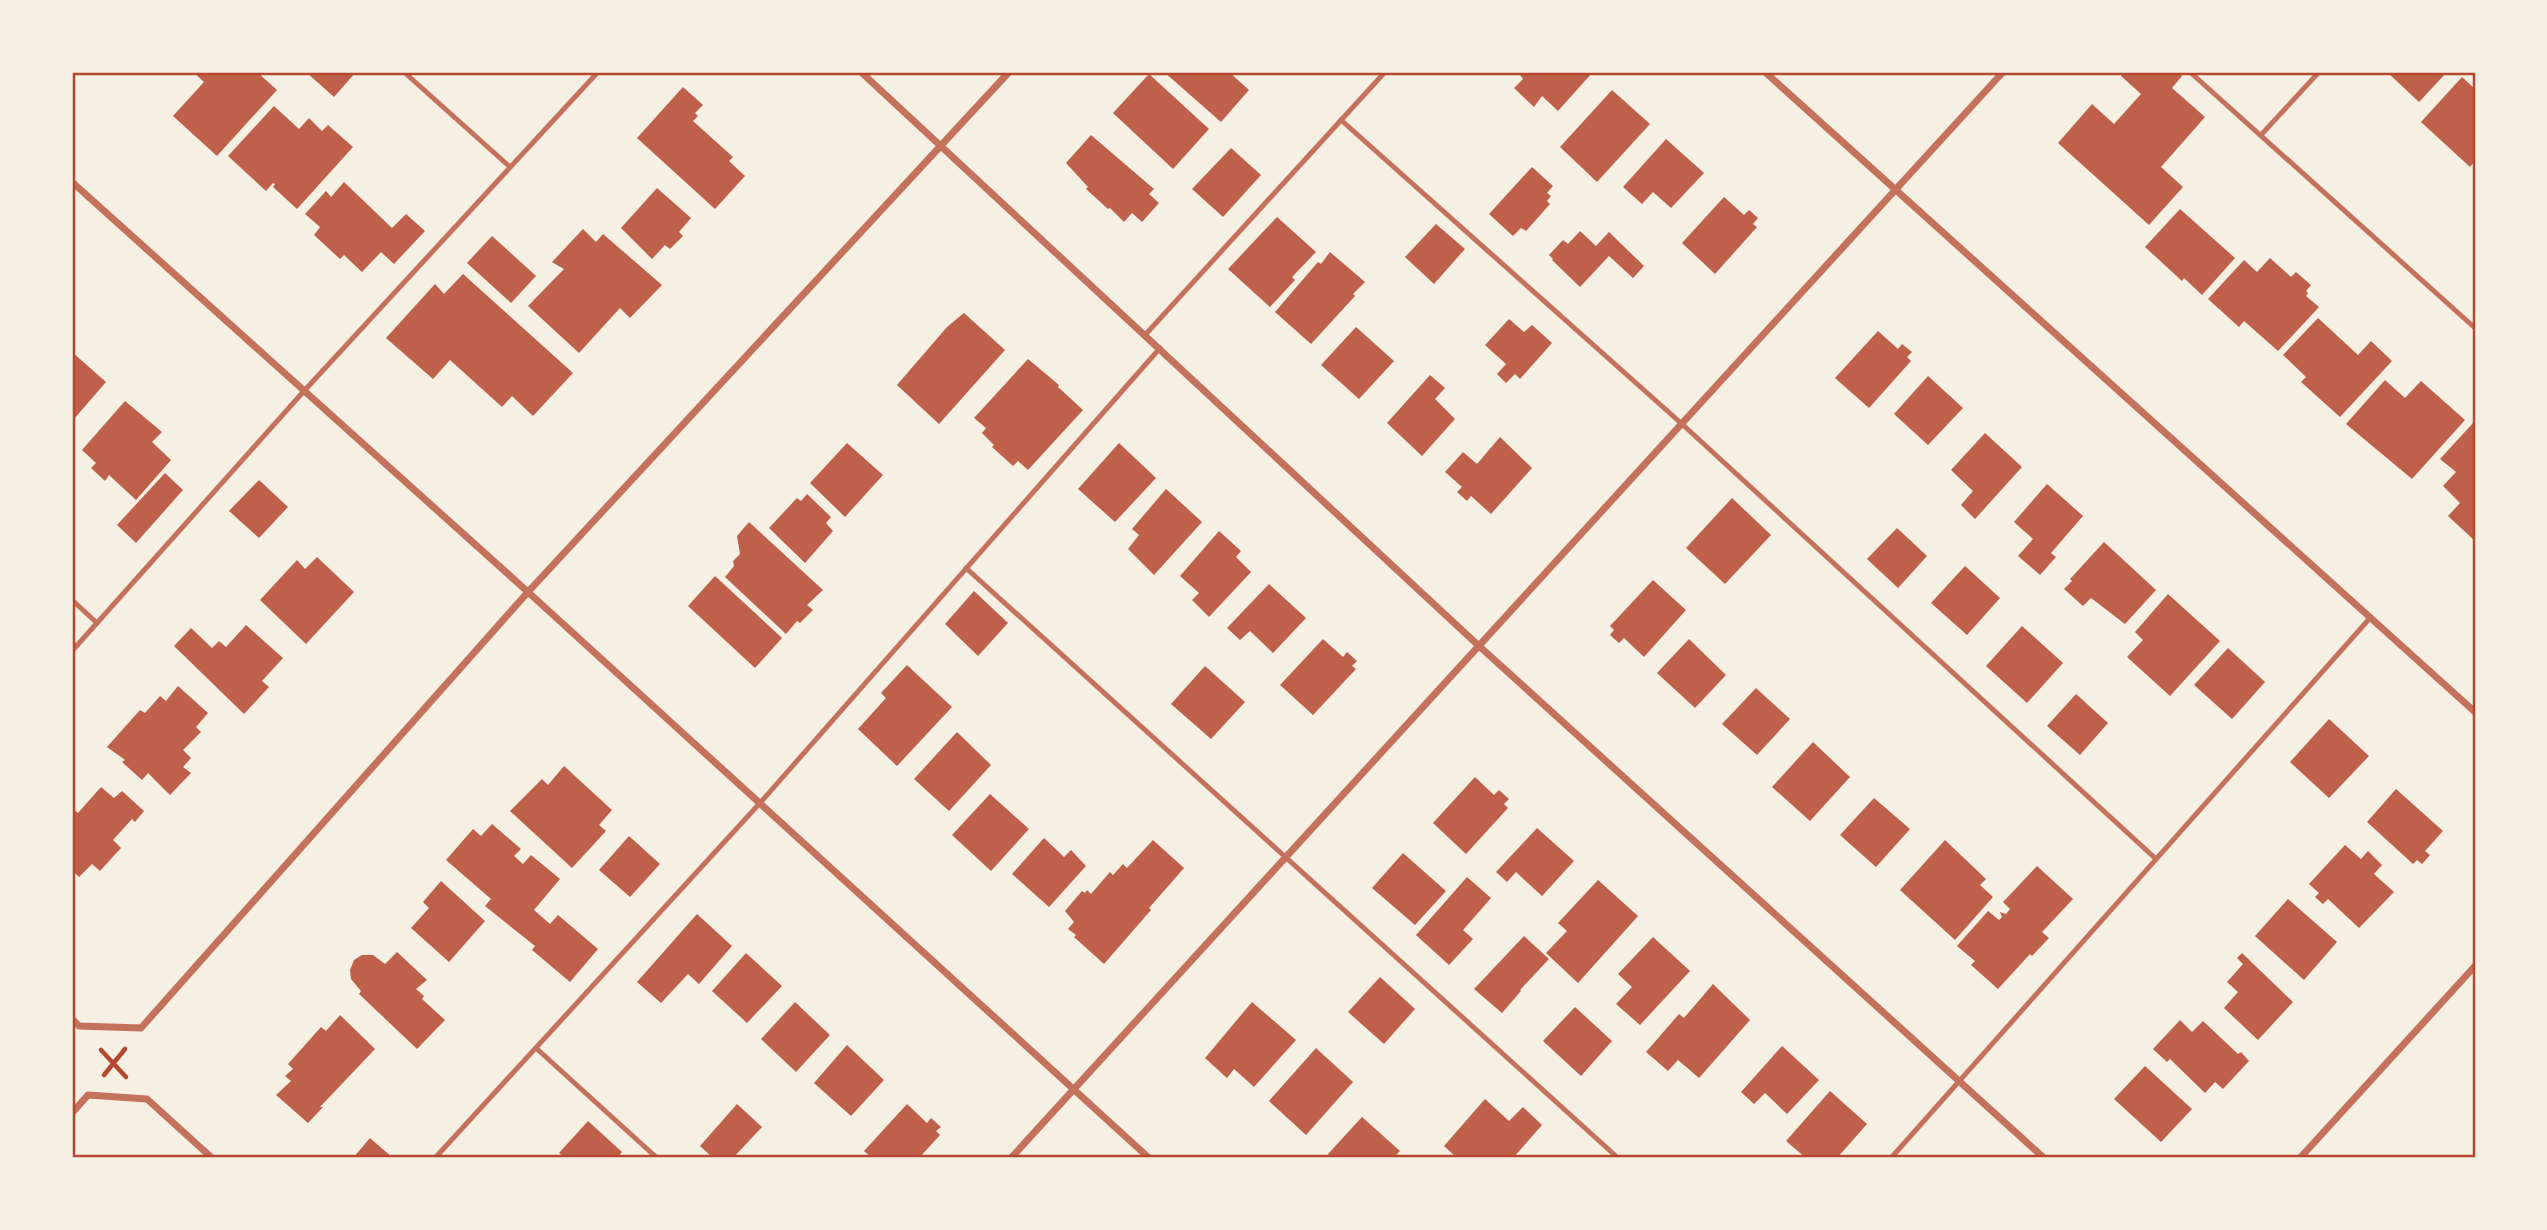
<svg xmlns="http://www.w3.org/2000/svg" width="2547" height="1230" viewBox="0 0 2547 1230" font-family="Rubik,sans-serif">
<style>
.building{fill:#bf614a}
.lines{fill:none;stroke-linecap:round;stroke-linejoin:round}
.path{stroke:#b5482f;stroke-width:4.5}
.service{stroke:#c5725c;stroke-width:5}
.minor{stroke:#c5725c;stroke-width:7}
.neatline{fill:none;stroke:#b5482f;stroke-width:2.5}
</style>
<rect width="100%" height="100%" fill="#f6efe4"/>
<g class="building">
<path d="M193,72H257L277,90L217,156L173,116L204,82Z"/>
<path d="M306,72H356L334,97Z"/>
<path d="M1164,72H1229L1249,90L1221,122Z"/>
<path d="M1523,72H1591L1592,73L1558,111L1542,96L1534,107L1514,88L1523,79L1520,75Z"/>
<path d="M2125,72H2177L2182,76L2172,88L2205,117L2161,167L2183,187L2149,225L2058,143L2092,104L2114,124L2141,94L2121,76Z"/>
<path d="M2387,72H2447L2419,102Z"/>
<path d="M1149,74L1209,129L1173,169L1113,113Z"/>
<path d="M2462,77L2475,89V161L2470,167L2421,122Z"/>
<path d="M683,87L703,105L695,113L698,116L693,121L733,157L729,161L745,176L715,209L637,138Z"/>
<path d="M1612,90L1650,124L1597,182L1560,147Z"/>
<path d="M274,106L299,129L309,118L322,131L328,125L353,147L297,209L273,187L275,184L273,183L266,191L228,156Z"/>
<path d="M1091,135L1154,189L1149,194L1159,203L1142,222L1132,213L1124,222L1110,208L1108,209L1086,189L1088,187L1066,163Z"/>
<path d="M1666,139L1704,173L1671,208L1653,192L1642,204L1623,187Z"/>
<path d="M1231,148L1261,175L1223,217L1192,189Z"/>
<path d="M1532,167L1553,186L1547,193L1551,196L1547,201L1550,204L1526,231L1521,228L1513,236L1489,214Z"/>
<path d="M344,182L392,228L406,214L425,231L394,264L381,252L362,272L344,255L340,259L314,235L320,227L305,214L326,191L331,197Z"/>
<path d="M657,188L691,218L679,232L683,236L670,249L665,245L652,259L621,228Z"/>
<path d="M1724,197L1744,215L1749,210L1758,218L1753,224L1757,227L1715,274L1682,243Z"/>
<path d="M2180,209L2235,258L2202,295L2184,278L2182,281L2145,247Z"/>
<path d="M1277,217L1316,252L1292,277L1295,280L1270,307L1228,269Z"/>
<path d="M1436,224L1465,249L1434,284L1405,257Z"/>
<path d="M583,229L596,242L603,234L662,285L630,318L620,308L579,353L528,306L564,269L552,262Z"/>
<path d="M1580,231L1596,246L1609,232L1644,266L1633,278L1609,256L1580,287L1552,260L1553,259L1549,255L1563,240L1568,244Z"/>
<path d="M492,236L536,276L511,303L467,263Z"/>
<path d="M1330,252L1365,282L1353,294L1355,296L1311,344L1275,312L1318,262L1321,264Z"/>
<path d="M2270,258L2291,277L2296,272L2311,285L2306,291L2308,293L2306,296L2319,307L2278,351L2244,321L2239,327L2208,299L2244,260L2257,272Z"/>
<path d="M463,274L573,373L533,416L512,396L502,407L450,360L433,379L386,338L435,284L444,294Z"/>
<path d="M964,313L1005,350L939,424L897,385L947,327Z"/>
<path d="M2318,318L2358,355L2371,341L2392,361L2340,417L2301,382L2306,377L2283,355Z"/>
<path d="M1509,319L1524,332L1532,325L1552,343L1520,379L1515,374L1506,383L1497,374L1506,364L1485,345Z"/>
<path d="M1356,327L1394,361L1359,399L1321,365Z"/>
<path d="M1878,331L1898,349L1902,344L1912,352L1907,357L1911,361L1869,408L1835,378Z"/>
<path d="M72,352L106,382L74,419L72,418Z"/>
<path d="M1028,359L1059,385L1058,387L1083,410L1028,470L1018,461L1013,466L992,447L994,445L982,433L986,428L974,418Z"/>
<path d="M1430,375L1445,388L1435,399L1455,419L1422,456L1387,423Z"/>
<path d="M1928,376L1963,408L1928,445L1894,414Z"/>
<path d="M2385,380L2405,398L2421,381L2465,420L2412,479L2346,424Z"/>
<path d="M125,401L162,432L152,442L171,460L136,500L109,475L105,481L91,468L96,463L82,450Z"/>
<path d="M2473,423L2475,425V541L2448,516L2460,503L2443,486L2456,472L2440,459Z"/>
<path d="M1985,433L2022,467L1975,519L1961,505L1973,491L1951,470Z"/>
<path d="M1500,437L1532,468L1491,514L1471,496L1467,501L1457,492L1462,487L1445,472L1463,452L1477,464Z"/>
<path d="M847,443L883,475L845,517L810,483Z"/>
<path d="M1119,443L1156,478L1115,522L1078,489Z"/>
<path d="M165,473L183,490L136,543L117,525Z"/>
<path d="M259,480L288,507L259,538L229,511Z"/>
<path d="M2047,484L2083,516L2051,553L2056,557L2040,575L2018,556L2033,539L2014,522Z"/>
<path d="M1166,489L1202,522L1154,575L1128,549L1139,535L1132,529Z"/>
<path d="M807,494L831,517L826,523L833,531L805,563L769,528L797,498L801,501Z"/>
<path d="M1732,498L1771,535L1725,584L1686,548Z"/>
<path d="M749,522L823,590L807,605L813,610L800,623L797,621L786,634L725,577L734,566L733,561L740,554L737,536Z"/>
<path d="M1897,528L1927,556L1898,588L1867,559Z"/>
<path d="M1219,531L1241,551L1236,557L1251,572L1209,617L1192,600L1199,593L1180,576Z"/>
<path d="M2104,542L2156,590L2125,624L2091,598L2083,606L2064,589L2072,581L2070,579Z"/>
<path d="M317,557L354,592L306,644L260,600L297,560L305,569Z"/>
<path d="M1965,566L2000,598L1967,635L1931,603Z"/>
<path d="M715,576L782,638L755,668L688,606Z"/>
<path d="M1653,580L1686,610L1644,657L1624,638L1619,643L1610,635L1614,630L1610,626Z"/>
<path d="M1269,584L1306,618L1273,653L1250,631L1240,640L1227,628Z"/>
<path d="M974,591L1008,623L978,656L945,624Z"/>
<path d="M2168,594L2220,641L2170,696L2127,657L2143,640L2135,632Z"/>
<path d="M246,625L283,658L262,681L269,687L244,714L174,646L191,628L212,648L219,641L226,647Z"/>
<path d="M2022,626L2063,663L2027,703L1986,666Z"/>
<path d="M1323,639L1343,657L1347,652L1357,661L1352,666L1356,669L1313,715L1280,685Z"/>
<path d="M1689,639L1726,675L1695,708L1657,673Z"/>
<path d="M2228,648L2265,682L2232,719L2194,685Z"/>
<path d="M907,665L952,707L897,766L858,729L886,698L881,693Z"/>
<path d="M1205,666L1245,702L1211,739L1171,704Z"/>
<path d="M178,686L208,713L196,727L201,732L183,750L191,758L183,767L191,773L170,795L148,773L142,780L122,762L125,760L107,747L140,710L145,713L160,696L166,701Z"/>
<path d="M1756,688L1790,719L1757,755L1722,724Z"/>
<path d="M2076,694L2108,723L2080,755L2047,726Z"/>
<path d="M2329,719L2369,756L2329,798L2290,762Z"/>
<path d="M957,732L991,765L949,811L914,779Z"/>
<path d="M1813,742L1850,777L1810,821L1772,787Z"/>
<path d="M564,766L612,810L599,825L606,831L572,868L510,811L542,779L548,785Z"/>
<path d="M1475,777L1494,795L1499,790L1509,799L1504,804L1508,808L1466,854L1433,823Z"/>
<path d="M101,787L114,798L122,791L144,811L135,822L132,819L113,840L121,848L100,871L92,864L79,877L72,870V808L78,813Z"/>
<path d="M2396,789L2443,831L2425,851L2430,855L2422,864L2417,860L2413,864L2367,822Z"/>
<path d="M990,794L1029,829L991,871L952,835Z"/>
<path d="M1874,798L1910,829L1876,867L1840,835Z"/>
<path d="M492,824L521,849L514,856L523,864L531,855L560,879L534,910L550,924L558,915L598,949L570,982L532,950L535,946L485,906L491,899L446,860L473,829L481,836Z"/>
<path d="M1537,828L1574,861L1542,896L1516,872L1507,882L1496,872Z"/>
<path d="M629,836L660,864L630,897L599,870Z"/>
<path d="M1044,838L1064,857L1071,850L1086,866L1049,907L1012,874Z"/>
<path d="M1153,840L1184,868L1149,908L1151,910L1104,964L1074,937L1076,935L1068,929L1074,922L1065,911L1082,891L1085,893L1087,890L1091,894L1110,872L1113,875L1123,864L1127,868Z"/>
<path d="M1945,840L1986,879L1980,885L1993,897L1955,940L1900,890Z"/>
<path d="M2345,845L2361,859L2368,851L2382,865L2374,874L2394,892L2359,928L2328,899L2323,904L2315,897L2319,893L2309,884Z"/>
<path d="M1403,853L1446,891L1415,925L1372,888Z"/>
<path d="M2037,866L2073,899L2042,932L2049,938L2032,956L2030,954L1998,989L1971,965L1975,961L1957,946L1988,911L1999,920L2002,917L2000,912L2006,914L2010,909L2003,902Z"/>
<path d="M1467,877L1491,898L1463,930L1473,939L1449,965L1416,935Z"/>
<path d="M1598,880L1638,916L1578,983L1546,953L1567,931L1558,923Z"/>
<path d="M441,881L485,921L449,962L411,928L429,908L423,902Z"/>
<path d="M2288,899L2337,942L2304,980L2255,936Z"/>
<path d="M697,914L732,946L699,984L688,974L661,1003L637,982Z"/>
<path d="M1524,936L1549,959L1520,990L1521,991L1502,1013L1474,989Z"/>
<path d="M1653,937L1690,971L1640,1025L1616,1004L1632,987L1618,974Z"/>
<path d="M397,952L427,980L416,989L424,996L422,999L445,1020L417,1049L359,994L361,991L351,979L350,970L354,960L362,955H373L385,964Z"/>
<path d="M746,953L782,986L747,1023L712,991Z"/>
<path d="M2242,953L2293,1002L2258,1040L2224,1008L2238,992L2227,982L2243,964L2237,958Z"/>
<path d="M1380,977L1415,1009L1384,1044L1348,1012Z"/>
<path d="M1713,984L1750,1020L1699,1078L1678,1060L1668,1071L1646,1052L1679,1014L1684,1018Z"/>
<path d="M795,1002L830,1035L796,1072L761,1039Z"/>
<path d="M1252,1002L1296,1040L1254,1087L1234,1069L1227,1078L1205,1058Z"/>
<path d="M1575,1007L1612,1041L1581,1076L1543,1041Z"/>
<path d="M340,1015L375,1049L320,1107H323L308,1123L276,1095L291,1081L285,1076L293,1069L288,1064L321,1027L326,1031Z"/>
<path d="M2180,1020L2192,1032L2203,1021L2238,1054L2241,1052L2249,1061L2223,1089L2215,1082L2205,1093L2170,1059L2167,1062L2153,1049Z"/>
<path d="M847,1045L884,1080L851,1116L814,1083Z"/>
<path d="M1782,1046L1819,1080L1787,1114L1765,1093L1754,1104L1741,1092Z"/>
<path d="M1316,1048L1353,1082L1306,1135L1269,1101Z"/>
<path d="M2145,1066L2192,1109L2161,1142L2114,1099Z"/>
<path d="M1830,1091L1867,1124L1837,1158H1806L1786,1141Z"/>
<path d="M1485,1099L1509,1121L1523,1107L1542,1125L1513,1158H1457L1444,1146Z"/>
<path d="M737,1104L762,1127L733,1158H713L700,1146Z"/>
<path d="M907,1104L927,1123L931,1118L941,1127L936,1131L940,1135L919,1158H872L864,1151Z"/>
<path d="M1362,1117L1400,1151L1393,1158H1333L1328,1154Z"/>
<path d="M588,1121L622,1152L617,1158H565L559,1153Z"/>
<path d="M370,1138L393,1158H353Z"/>
</g>
<g class="lines">
<g class="path">
<path d="M101,1050L126,1077"/>
<path d="M104,1075L125,1049"/>
</g>
<g class="service">
<path d="M404,72L510,167"/>
<path d="M2190,72L2475,328"/>
<path d="M1341,120L1682,424L2156,859"/>
<path d="M2261,135L2319,72"/>
<path d="M1145,335L1385,72"/>
<path d="M966,568L1618,1158"/>
<path d="M72,600L97,623"/>
<path d="M72,651L304,391L598,72"/>
<path d="M536,1048L657,1158"/>
<path d="M435,1158L760,803L1160,348"/>
<path d="M1891,1158L2370,618"/>
</g>
<g class="minor">
<path d="M861,72L1479,646L2044,1158"/>
<path d="M1765,72L2475,712"/>
<path d="M72,182L528,592L1149,1158"/>
<path d="M72,1019L79,1026L141,1028L528,592L1009,72"/>
<path d="M72,1113L88,1095L147,1099L212,1158"/>
<path d="M1011,1158L2003,72"/>
<path d="M2300,1158L2475,966"/>
</g>
</g>
<rect width="2547" height="1230" fill="none" stroke="#f6efe4" stroke-width="147"/>
<rect x="74" y="74" width="2400" height="1082" class="neatline"/>
</svg>
